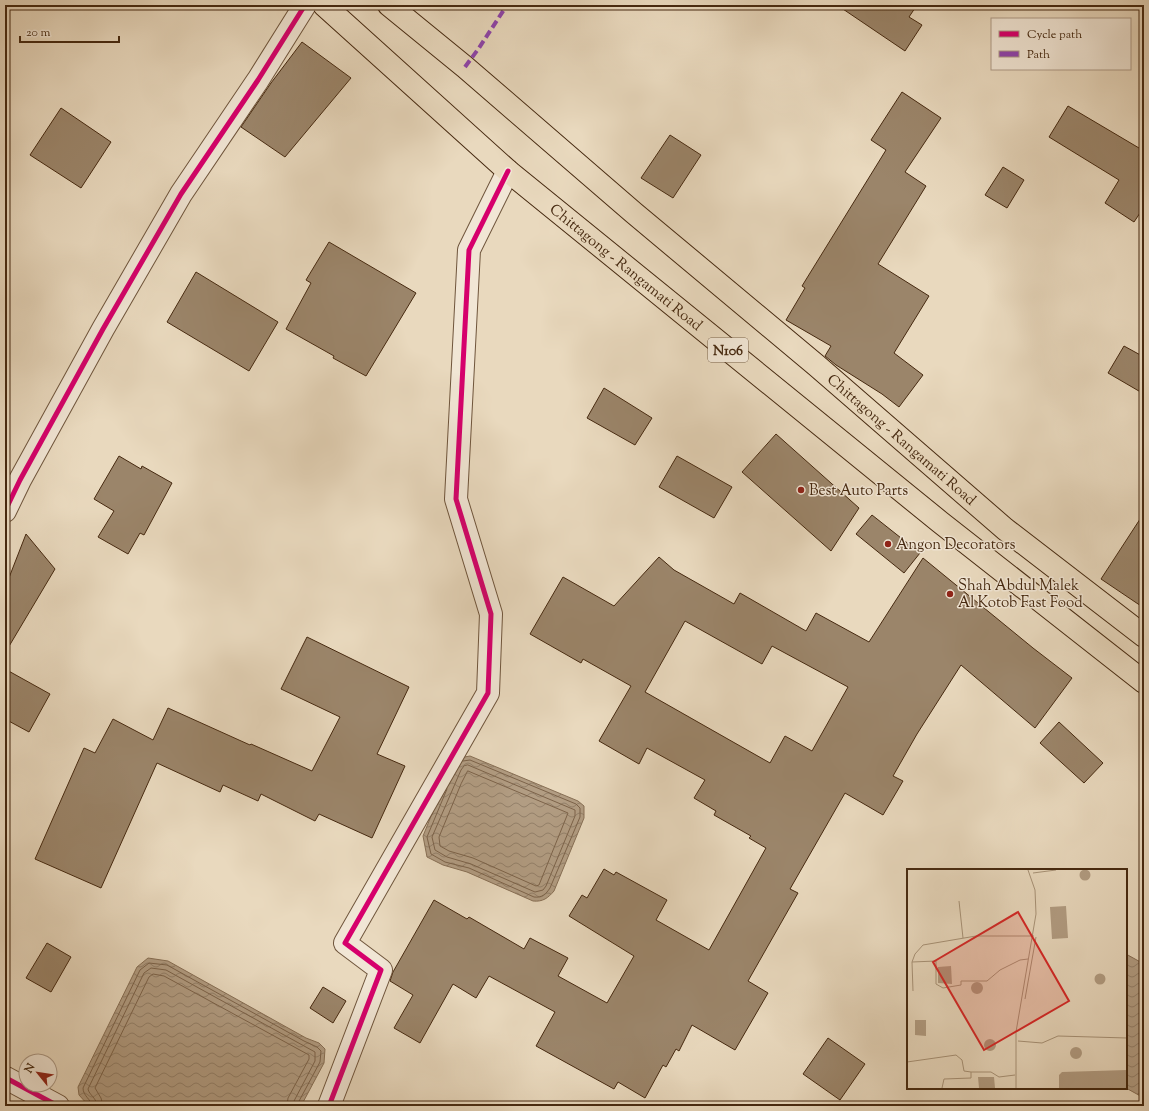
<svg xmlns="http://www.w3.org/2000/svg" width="1149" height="1111" viewBox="0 0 1149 1111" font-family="'Sorts Mill Goudy',serif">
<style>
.water{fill:url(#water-waves);stroke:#876f55}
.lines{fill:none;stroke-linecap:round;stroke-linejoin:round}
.shore{stroke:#7c634a;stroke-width:1}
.building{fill:#9b856a;stroke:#462910;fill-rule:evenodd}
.street-casing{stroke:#6f553c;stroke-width:24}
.highway-casing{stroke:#462910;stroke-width:24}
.street{stroke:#f1e6d5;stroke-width:22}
.highway{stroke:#e9d9be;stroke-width:22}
.quiet{stroke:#8e44ad;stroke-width:4;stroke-dasharray:8 4;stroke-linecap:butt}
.cycleway-casing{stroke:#f1e6d5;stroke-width:8}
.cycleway{stroke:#d6006c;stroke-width:5}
.poi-dot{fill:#8f2418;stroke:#f1e6d5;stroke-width:1.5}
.labels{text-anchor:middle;stroke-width:3;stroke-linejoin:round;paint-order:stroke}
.shield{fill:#f1e6d5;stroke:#79624b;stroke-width:1}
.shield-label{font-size:14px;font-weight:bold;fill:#462910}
.street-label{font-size:15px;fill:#462910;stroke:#f1e6d5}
.poi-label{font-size:15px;fill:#462910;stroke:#f1e6d5;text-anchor:start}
.inset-road{fill:none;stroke:#a89378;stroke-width:1}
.view{fill:#d62828;fill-opacity:0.15;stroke:#d62828;stroke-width:2}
.inset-edge{fill:none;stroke:#462910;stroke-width:2}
</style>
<defs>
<pattern id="water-waves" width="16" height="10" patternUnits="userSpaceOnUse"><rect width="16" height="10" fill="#b29d83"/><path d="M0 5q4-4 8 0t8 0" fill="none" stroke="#93806a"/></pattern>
</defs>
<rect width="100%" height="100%" fill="#e9d9be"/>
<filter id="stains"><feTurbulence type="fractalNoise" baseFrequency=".005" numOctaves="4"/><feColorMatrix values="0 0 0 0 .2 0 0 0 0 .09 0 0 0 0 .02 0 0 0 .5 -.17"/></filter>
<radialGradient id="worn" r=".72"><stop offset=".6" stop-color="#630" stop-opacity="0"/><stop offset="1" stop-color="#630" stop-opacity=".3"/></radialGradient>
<g class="water">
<path d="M470,756L578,801L584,806V818L554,891C548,898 543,902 533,901L467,872L443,865L427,857L423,836L447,777L459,758Z"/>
<path d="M1126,954L1144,964V1098L1126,1088Z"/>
<path d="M148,958L168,961L306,1038L319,1043L325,1049L324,1063L301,1106L88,1105L79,1095L78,1087L137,967Z"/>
</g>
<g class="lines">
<g class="shore">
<path d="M468,765L575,810V816L546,886L543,890L535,892L471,864L447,857L435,850L432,837L461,770L464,766Z"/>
<path d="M468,771L568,813L539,885L536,886L473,858L449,851L440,846L439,837L461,784Z"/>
<path d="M447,789L427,837L431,854L445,862L469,868L534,897C542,898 546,894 550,888L580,817V808L576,804L470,760L463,761"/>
<path d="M92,1106C91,1099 83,1096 83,1088L140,970L149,963L167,965L304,1041L317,1047L321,1051L320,1062L298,1103V1106"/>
<path d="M97,1106C97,1098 89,1095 88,1089L144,973L151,968L166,970L315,1052V1061L294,1101L293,1106"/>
<path d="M103,1106L101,1098L95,1088L149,977L153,974L164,976L309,1055V1059L288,1098L287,1106"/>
</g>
</g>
<g class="building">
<path d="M837,5H917L909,17L922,25L905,51Z"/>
<path d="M302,42L351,78L285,157L241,127L271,83Z"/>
<path d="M902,92L941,118L905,172L926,186L878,264L929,296L894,353L923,375L899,407L882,394L836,365L825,356L831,346L786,320L805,288L802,286L886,150L871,140Z"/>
<path d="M1068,106L1139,148L1144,141V207L1134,222L1105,203L1119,180L1049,137Z"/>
<path d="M61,108L111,142L81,188L30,155Z"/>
<path d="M670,135L701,155L673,198L641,178Z"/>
<path d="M1003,167L1024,180L1007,208L985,195Z"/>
<path d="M329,242L416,293L366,376L333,358L334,356L286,329L311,283L306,280Z"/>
<path d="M196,272L278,322L249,371L167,322Z"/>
<path d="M1124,346L1144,357V394L1108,373Z"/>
<path d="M604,388L652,418L635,445L587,418Z"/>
<path d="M776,434L859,508L831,551L742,472Z"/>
<path d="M119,456L141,469L142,466L172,483L144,535L140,533L128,554L98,537L114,511L94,499Z"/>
<path d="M677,456L732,487L714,518L659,487Z"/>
<path d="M1144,513V608L1101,579Z"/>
<path d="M872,515L920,553L904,573L856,534Z"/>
<path d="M26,534L55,569L5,653V588Z"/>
<path d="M659,557L674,570L734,604L740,593L806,631L816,613L869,642L923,558L1033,648L1072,678L1035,728L961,665L917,734L893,776L903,781L883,815L845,793L790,889L798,893L748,981L768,993L735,1050L692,1025L679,1051L676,1049L666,1067L663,1065L645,1098L618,1082L614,1089L536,1046L555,1012L489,976L476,998L453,984L420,1043L394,1028L413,995L390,981L393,972L434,900L467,919L469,917L524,949L530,938L568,958L558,976L607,1003L634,956L569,916L582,895L587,898L604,869L614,875L616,872L667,900L656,920L709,950L766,848L749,838L751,836L714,815L716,811L694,798L705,780L647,748L639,764L599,741L631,686L583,659L581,663L530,634L563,577L614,606ZM685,621L762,664L772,646L848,687L812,751L785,736L770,763L645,692Z"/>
<path d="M307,637L409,687L377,754L405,766L372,838L319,814L315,821L261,794L258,801L223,785L220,792L157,763L101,888L35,859L84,748L95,753L113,719L153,740L168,708L250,745L251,744L312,771L340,717L281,689Z"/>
<path d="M5,669L50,694L29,732L5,719Z"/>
<path d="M1059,722L1103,763L1084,783L1040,743Z"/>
<path d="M47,943L71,957L51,992L26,978Z"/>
<path d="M323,987L346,1001L333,1023L310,1008Z"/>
<path d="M828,1038L865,1064L840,1100L803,1074Z"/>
</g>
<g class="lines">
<g class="street-casing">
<g id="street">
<path d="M5,511L20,480L103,329L181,194L258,80L305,5"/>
<path d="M5,1080L6,1078L58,1106"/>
<path d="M329,1106L381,970L345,943L488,693L491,614L456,499L469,250L508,171"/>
</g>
</g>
<g class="highway-casing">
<g id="highway">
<path id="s1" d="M324,5L508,171L940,522L1144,682"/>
<path id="s2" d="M389,5L465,67L634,213L816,365L1005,529L1144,636"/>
</g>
</g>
<use href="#street" class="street"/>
<use href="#highway" class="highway"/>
<path class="quiet" d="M465,67L479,48L507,5"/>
<g class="cycleway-casing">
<g id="cycleway">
<path d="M5,511L20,480L103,329L181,194L258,80L305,5"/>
<path d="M5,1080L6,1078L58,1106"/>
<path d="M329,1106L381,970L345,943L488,693L491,614L456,499L469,250L508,171"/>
</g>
</g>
<use href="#cycleway" class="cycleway"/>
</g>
<g class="poi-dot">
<circle cx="801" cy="490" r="4"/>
<circle cx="888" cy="544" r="4"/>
<circle cx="950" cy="594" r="4"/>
</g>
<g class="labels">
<rect class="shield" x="708" y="338" width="40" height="24" rx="3"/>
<g class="shield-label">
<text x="728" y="355">N106</text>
</g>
<g class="street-label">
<text dy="5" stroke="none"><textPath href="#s1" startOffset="400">Chittagong - Rangamati Road</textPath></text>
<text dy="5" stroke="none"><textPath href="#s2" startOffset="672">Chittagong - Rangamati Road</textPath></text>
</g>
<g class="poi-label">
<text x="809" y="495">Best Auto Parts</text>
<text x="896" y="549">Angon Decorators</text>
<text x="958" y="590">Shah Abdul Malek<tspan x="958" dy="17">Al Kotob Fast Food</tspan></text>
</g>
</g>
<g transform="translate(907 869)">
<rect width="220" height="220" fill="#e9d9be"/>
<path d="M172.5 6a5.5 5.5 0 1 1 11 0a5.5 5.5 0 1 1-11 0ZM159,37L161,69L145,70L143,38ZM44,97L45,115L31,114V98ZM187.5 110a5.5 5.5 0 1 1 11 0a5.5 5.5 0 1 1-11 0ZM64 119a6 6 0 1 1 12 0a6 6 0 1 1-12 0ZM8,151H19V167L8,166ZM77 176a6 6 0 1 1 12 0a6 6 0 1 1-12 0ZM163 184a6 6 0 1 1 12 0a6 6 0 1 1-12 0ZM220,201V219H152V206L155,203ZM71,208H87L88,219H72Z" fill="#b29d83"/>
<path class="inset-road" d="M126,4L149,1M52,32L56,69M5,93L29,92V115L36,119L54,116V112H80L93,101L113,91L121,90M6,122L5,93L8,85L16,76L69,67H127M118,130L129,68M111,172L135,174L151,167L220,169M0,193L49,186L55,191L57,202L64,203M35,219L37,210L64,209V203H84L92,208L108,206M109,219V163L129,45L128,21L121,1"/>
<path class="view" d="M111,43L162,132L77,181L26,93Z"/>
<rect width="220" height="220" class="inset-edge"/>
</g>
<rect width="1149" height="1111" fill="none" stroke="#e9d9be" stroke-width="20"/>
<rect x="6" y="6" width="1137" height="1099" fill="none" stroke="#462910" stroke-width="2"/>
<rect x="10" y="10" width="1129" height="1091" fill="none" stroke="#462910"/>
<rect x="991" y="18" width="140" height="52" fill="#f1e6d5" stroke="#ad9a86"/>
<rect x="999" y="31" width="20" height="6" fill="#d6006c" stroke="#ad9a86"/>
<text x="1027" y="38" font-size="12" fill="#462910">Cycle path</text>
<rect x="999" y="51" width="20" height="6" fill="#8e44ad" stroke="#ad9a86"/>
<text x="1027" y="58" font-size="12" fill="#462910">Path</text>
<g transform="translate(38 1073) rotate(300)"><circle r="19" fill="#f1e6d5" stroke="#ad9a86"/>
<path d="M0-3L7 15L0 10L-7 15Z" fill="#8f2418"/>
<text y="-6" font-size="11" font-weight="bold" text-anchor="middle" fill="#462910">N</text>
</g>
<path d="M20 36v6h99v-6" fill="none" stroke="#462910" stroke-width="2"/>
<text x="26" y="36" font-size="12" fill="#462910" stroke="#f1e6d5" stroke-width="3" paint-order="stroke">20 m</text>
<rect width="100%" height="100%" filter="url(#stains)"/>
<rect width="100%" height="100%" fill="url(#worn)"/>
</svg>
